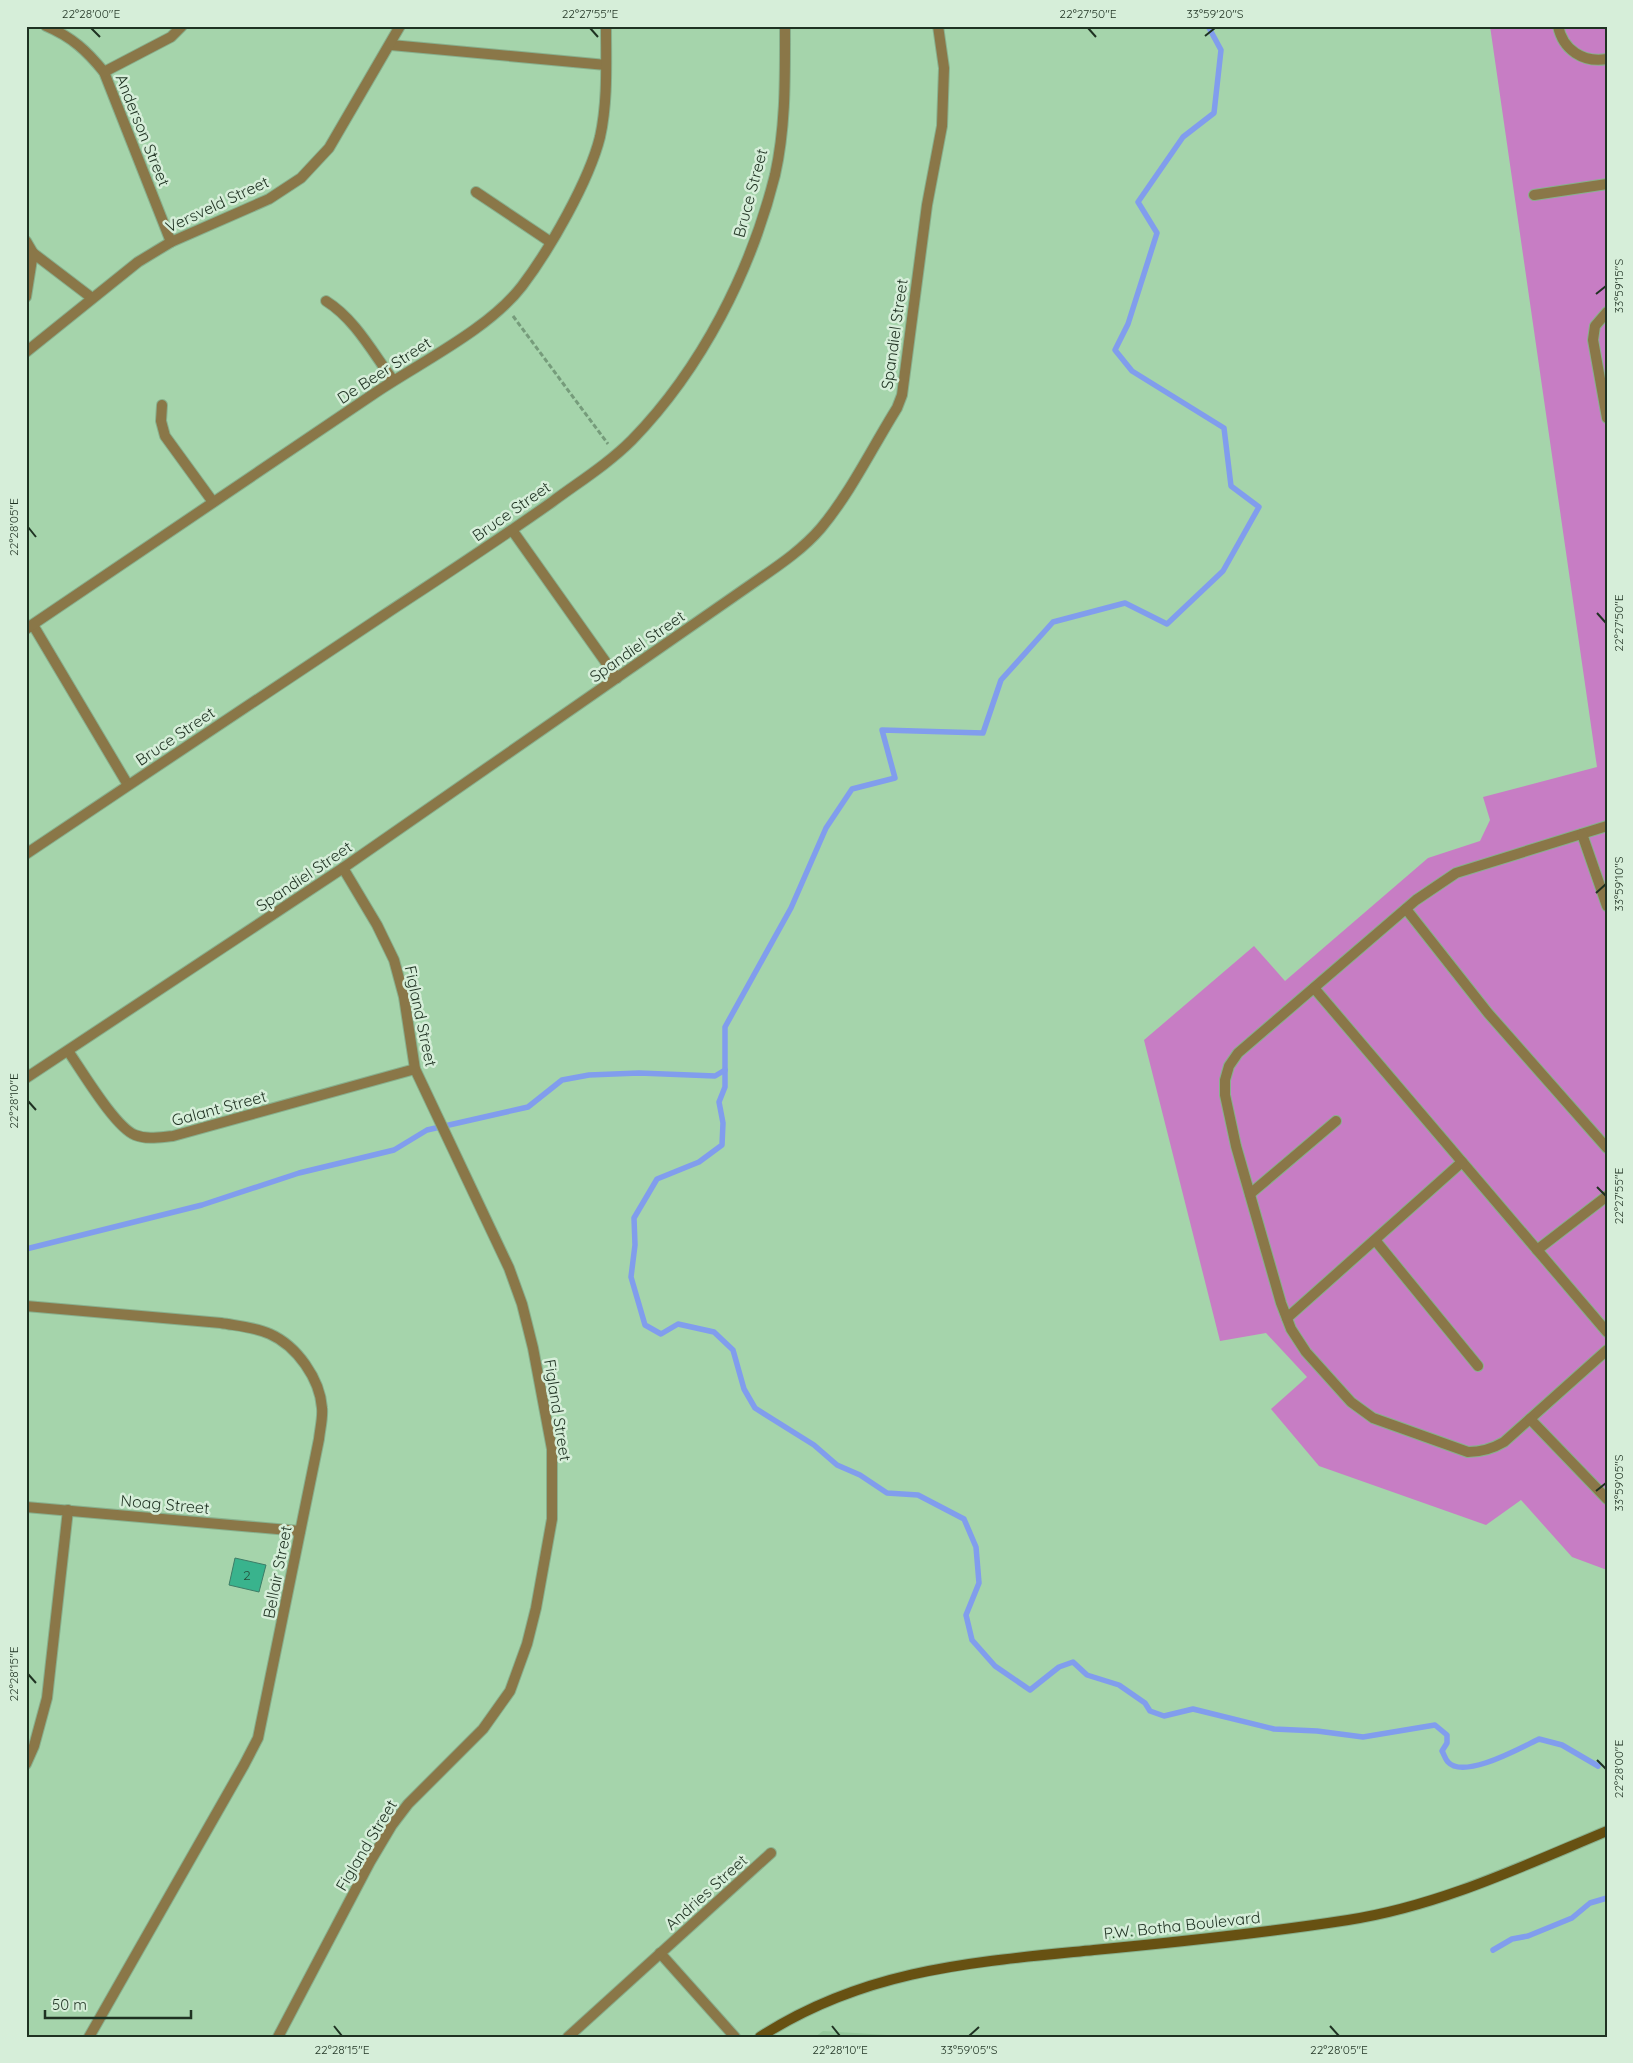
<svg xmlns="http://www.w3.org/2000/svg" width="1633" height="2063" viewBox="0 0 1633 2063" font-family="Quicksand,sans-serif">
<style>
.built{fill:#95c99c}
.green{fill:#c77dc4}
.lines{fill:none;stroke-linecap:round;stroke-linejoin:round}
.stream{stroke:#819ded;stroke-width:5.5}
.building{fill:#39b38d;stroke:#3d7d67}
.lane-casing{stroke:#88b08d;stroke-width:12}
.street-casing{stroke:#88b08d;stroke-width:12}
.secondary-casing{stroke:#88b08d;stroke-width:12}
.path{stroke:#769c7b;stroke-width:3;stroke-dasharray:5 2.5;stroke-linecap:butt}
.lane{stroke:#8a7748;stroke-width:10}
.street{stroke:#8a7748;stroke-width:10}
.secondary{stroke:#675112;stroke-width:10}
.ticks{fill:none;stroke:#1f3222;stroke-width:2}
.labels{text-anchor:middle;stroke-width:5;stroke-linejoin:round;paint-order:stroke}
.number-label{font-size:14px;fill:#26523d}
.street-label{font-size:16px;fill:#1f3222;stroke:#d6eed9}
.neatline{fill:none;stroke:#1f3222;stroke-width:2}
.ticks-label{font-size:12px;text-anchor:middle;fill:#1f3222}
</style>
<rect width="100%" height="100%" fill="#a5d4ab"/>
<path class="built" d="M823,2031L918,2037H815Z"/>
<path class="green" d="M1490,26H1607V1570L1572,1557L1521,1500L1486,1525L1319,1466L1271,1409L1307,1377L1266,1333L1220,1341L1144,1040L1254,946L1285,981L1428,858L1480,841L1490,820L1483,797L1597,767Z"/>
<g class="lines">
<g class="stream">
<path d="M1208,26L1221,50L1214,113L1183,137L1138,202L1157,233L1128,324L1115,350L1132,371L1224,428L1231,486L1259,507L1223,571L1167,624L1125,603L1053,622L1001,680L983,733L882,730L895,778L852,789L826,828L791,908L725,1027V1087L719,1102L723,1123L722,1145L699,1162L657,1179L634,1218L635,1245L631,1277L645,1325L661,1334L678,1324L714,1332L733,1350L744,1389L755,1408L814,1445L837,1465L860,1475L887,1493L918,1495L964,1519L976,1547L979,1583L966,1615L972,1640L995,1666L1030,1690L1059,1667L1073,1662L1087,1675L1119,1685L1145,1703L1150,1711L1164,1716L1193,1709L1274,1729L1317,1731L1363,1737L1435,1725L1447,1735V1743L1442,1751C1444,1754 1445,1759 1448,1762C1464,1780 1522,1747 1539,1739L1562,1745L1598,1766"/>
<path d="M26,1249L202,1205L299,1173L394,1150L427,1130L528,1107L562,1080L589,1075L639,1073L715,1076L725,1070"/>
<path d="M1493,1950L1512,1939L1528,1936L1572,1918L1590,1903L1607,1898"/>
</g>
</g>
<path class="building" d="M235,1558L266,1565L259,1592L229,1585Z"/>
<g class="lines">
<g class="lane-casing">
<g id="lane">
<path d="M26,241L33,253"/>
<path d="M26,297L33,253L92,298"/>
</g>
</g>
<g class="street-casing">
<g id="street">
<path d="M46,26C72,37 87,51 104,72L171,242"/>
<path d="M1558,26C1563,50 1583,63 1607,59"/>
<path d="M391,45L606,65"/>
<path d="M104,72L171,37L182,26"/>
<path d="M476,192L549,241"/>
<path d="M1534,195L1607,184"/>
<path d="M326,301C355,319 373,353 393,380"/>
<path d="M1607,312L1595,326L1593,340L1607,418"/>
<path d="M26,352L138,262L171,242L269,199L301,178L329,148L400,26"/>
<path d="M162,405L161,421L165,436L213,502"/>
<path d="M512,530L617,678"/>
<path d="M33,625L128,785"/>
<path d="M26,629C143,550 259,471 375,393C421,362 489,329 522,286C550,249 589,181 600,137C608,101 606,63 606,26"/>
<path d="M1607,826L1456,873L1416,900L1238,1053L1229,1066L1225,1080V1095L1236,1146L1281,1303L1291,1329L1306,1352L1351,1402L1373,1418L1468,1452C1482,1452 1492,1449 1504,1442L1607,1350"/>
<path d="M1582,834L1607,906"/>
<path d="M26,854C145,774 264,695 384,615C440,578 497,541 552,502C579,482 608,464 632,440C702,368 751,271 775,175C786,126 785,76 785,26"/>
<path d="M1406,909L1488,1013L1607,1148"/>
<path d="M1314,988L1607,1332"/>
<path d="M68,1051C82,1071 115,1127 135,1135C147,1140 161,1137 173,1136L415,1069"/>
<path d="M26,1078L343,868L759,579C781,564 804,548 821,528C851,492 872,448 897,408L902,395L927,205L942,126L944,68L938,26"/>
<path d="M1250,1194L1336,1121"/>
<path d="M1375,1240L1478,1366"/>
<path d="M1537,1250L1607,1196"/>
<path d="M26,1306L221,1323C238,1326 255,1327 270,1334C297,1346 320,1379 322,1408C323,1418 320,1429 319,1439L258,1738L244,1765L89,2037"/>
<path d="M1287,1318L1462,1162"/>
<path d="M1530,1419L1607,1499"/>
<path d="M26,1507L300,1531"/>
<path d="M26,1764L34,1746L47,1698L68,1510"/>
<path d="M660,1953L735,2037"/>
<path d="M278,2037L370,1862L392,1825L408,1804L483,1729L510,1691L527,1644L536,1608L552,1519V1449L533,1348L522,1304L509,1268L415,1069L404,997L394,960L377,925L343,868"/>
<path d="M568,2037L771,1853"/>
</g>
</g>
<g class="secondary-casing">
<path id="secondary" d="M760,2037C865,1969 973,1962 1094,1950C1179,1942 1264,1933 1348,1920C1439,1906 1523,1866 1607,1831"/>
</g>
<path class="path" d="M513,316L608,444"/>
<use href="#lane" class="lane"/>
<use href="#street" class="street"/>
<use href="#secondary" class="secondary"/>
</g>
<path class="ticks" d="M91,28L100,37M590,28L598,37M1088,28L1096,37M1205,36L1215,28M1596,294L1606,286M28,527L36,537M1597,613L1606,623M1596,893L1606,884M28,1101L36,1110M1597,1187L1606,1196M1596,1491L1606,1483M28,1674L36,1683M1597,1760L1606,1769M334,2026L342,2036M832,2026L840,2036M1330,2026L1339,2036M969,2036L979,2027"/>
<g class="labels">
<g class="number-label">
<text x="247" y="1580">2</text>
</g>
<g class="street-label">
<text transform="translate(143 130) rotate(68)" y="6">Anderson Street</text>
<text transform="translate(750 193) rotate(-75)" y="6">Bruce Street</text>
<text transform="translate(217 204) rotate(-25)" y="6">Versveld Street</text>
<text transform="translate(894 334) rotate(-82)" y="6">Spandiel Street</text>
<text transform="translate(384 370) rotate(-33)" y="6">De Beer Street</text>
<text transform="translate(511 511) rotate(-35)" y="6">Bruce Street</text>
<text transform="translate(637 646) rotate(-35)" y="6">Spandiel Street</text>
<text transform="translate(175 736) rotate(-34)" y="6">Bruce Street</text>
<text transform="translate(304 876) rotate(-34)" y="6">Spandiel Street</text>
<text transform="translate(421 1016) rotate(78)" y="6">Figland Street</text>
<text transform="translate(219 1108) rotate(-15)" y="6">Galant Street</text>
<text transform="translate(558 1410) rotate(81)" y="6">Figland Street</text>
<text transform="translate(165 1504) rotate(5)" y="6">Noag Street</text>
<text transform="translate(277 1572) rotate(-79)" y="6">Bellair Street</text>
<text transform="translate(366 1845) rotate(-59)" y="6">Figland Street</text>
<text transform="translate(706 1892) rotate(-42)" y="6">Andries Street</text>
<text transform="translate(1182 1925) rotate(-6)" y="6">P.W. Botha Boulevard</text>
</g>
</g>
<rect width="1633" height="2063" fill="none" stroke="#d6eed9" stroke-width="55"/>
<path d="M45 2010v8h146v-8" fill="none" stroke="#1f3222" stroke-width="2.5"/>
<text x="52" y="2010" font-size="15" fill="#1f3222" stroke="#d6eed9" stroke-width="4" paint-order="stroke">50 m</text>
<rect x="28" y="28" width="1578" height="2008" class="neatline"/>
<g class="ticks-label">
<text x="91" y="18">22°28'00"E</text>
<text x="590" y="18">22°27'55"E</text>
<text x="1088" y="18">22°27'50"E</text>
<text x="1215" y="18">33°59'20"S</text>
<text transform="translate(1619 286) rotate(-90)" y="4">33°59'15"S</text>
<text transform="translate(14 527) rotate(-90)" y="4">22°28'05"E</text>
<text transform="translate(1619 623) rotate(-90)" y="4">22°27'50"E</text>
<text transform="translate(1619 884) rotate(-90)" y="4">33°59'10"S</text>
<text transform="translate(14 1101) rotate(-90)" y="4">22°28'10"E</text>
<text transform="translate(1619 1196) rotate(-90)" y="4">22°27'55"E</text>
<text transform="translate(1619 1483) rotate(-90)" y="4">33°59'05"S</text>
<text transform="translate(14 1674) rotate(-90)" y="4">22°28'15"E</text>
<text transform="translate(1619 1769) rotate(-90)" y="4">22°28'00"E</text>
<text x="342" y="2054">22°28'15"E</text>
<text x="840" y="2054">22°28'10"E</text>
<text x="969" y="2054">33°59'05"S</text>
<text x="1339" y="2054">22°28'05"E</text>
</g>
</svg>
